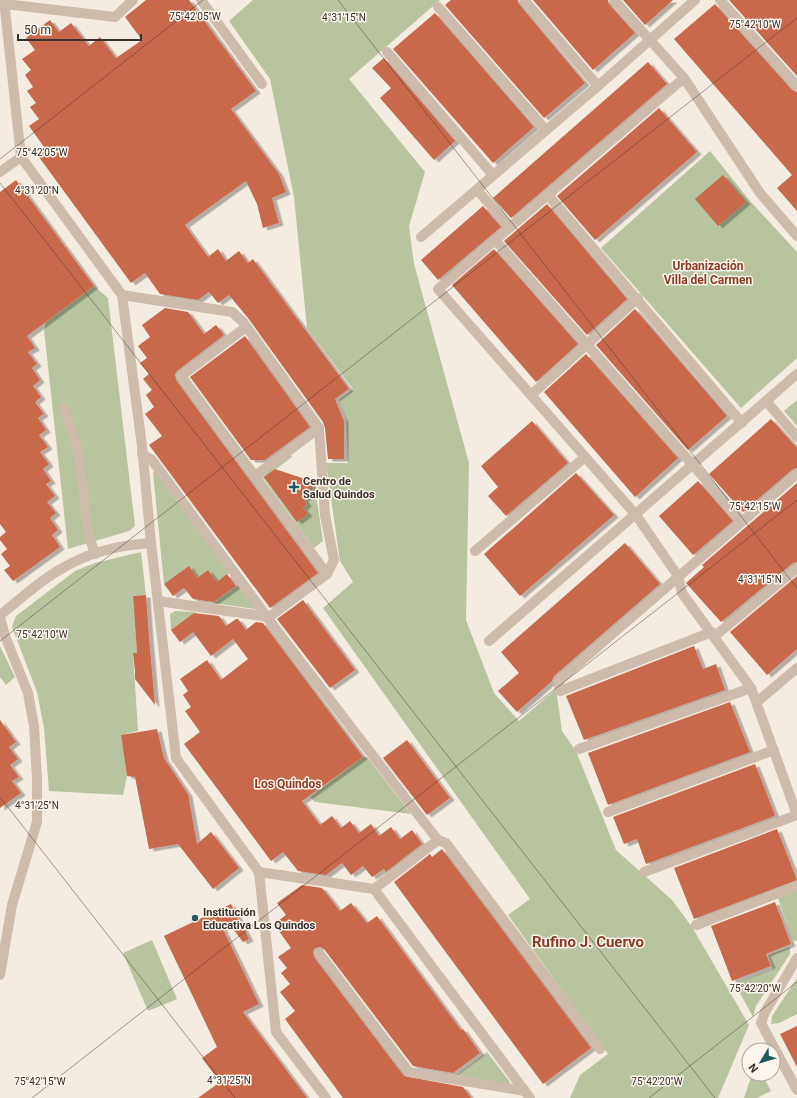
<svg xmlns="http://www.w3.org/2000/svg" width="797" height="1098" viewBox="0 0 797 1098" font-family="Roboto,sans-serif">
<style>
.green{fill:#b8c4a0}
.building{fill:#c8694b;filter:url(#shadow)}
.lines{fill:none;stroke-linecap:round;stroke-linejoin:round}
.minor{stroke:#cdbbac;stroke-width:10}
.ticks{fill:none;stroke:#3b302b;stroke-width:1;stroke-opacity:0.45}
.poi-dot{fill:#1f5a5e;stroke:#fbf5ee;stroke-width:1.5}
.labels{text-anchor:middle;stroke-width:3;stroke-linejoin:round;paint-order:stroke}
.poi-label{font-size:11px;font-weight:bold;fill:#3b302b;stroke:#fbf5ee;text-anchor:start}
.neighbourhood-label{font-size:12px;font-weight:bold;fill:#8c3b22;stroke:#fbf5ee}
.district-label{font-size:15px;font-weight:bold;fill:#8c3b22;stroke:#fbf5ee}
.ticks-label{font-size:10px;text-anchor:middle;fill:#3b302b;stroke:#fbf5ee;stroke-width:3;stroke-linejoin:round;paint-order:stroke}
</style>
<defs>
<filter id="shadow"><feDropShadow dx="4.5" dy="2.5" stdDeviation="0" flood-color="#0004"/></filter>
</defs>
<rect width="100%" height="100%" fill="#f4ebe1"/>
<g class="green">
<path d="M253,0H440L349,79L425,172L409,226L414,264L469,463L466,620L494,693L519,721L556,689L562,731L576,751L616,850L672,900L692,927L749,1025L718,1098H570L580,1075L608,1054L508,915L530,899L323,608L353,582L340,561L326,463H348L346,419L339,400L353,389L307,328L294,197L270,79L229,21Z"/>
<path d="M710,151L751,202L797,252V358L741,408L601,248Z"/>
<path d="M94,286L108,298L135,526L129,531L68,549L44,330L46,322Z"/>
<path d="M797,400V426L784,411Z"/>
<path d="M289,454L292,457L268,475L300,519L308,514L303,508L307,504L304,499L312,494V481H314L323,541L314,548L261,475Z"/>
<path d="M158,471L229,573L217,582L208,570L197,578L189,567L164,584L153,472Z"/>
<path d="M141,552L146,595L133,596L137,653H133L138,731L121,735L127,776L123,795L49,791L44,728L37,692L12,627L16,616L75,571L95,563Z"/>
<path d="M238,585L255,609L213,603Z"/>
<path d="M175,611L196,612L171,630L170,614Z"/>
<path d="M0,646L15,677L6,685L0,677Z"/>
<path d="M363,757H367L411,814L315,802L310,797Z"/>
<path d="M797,891V941L793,940L778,898Z"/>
<path d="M152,940L177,999L148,1011L123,953Z"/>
<path d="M790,947V954L756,1006L753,1017L735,984L773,969L768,955Z"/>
<path d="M797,978V1014L779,1023L771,1024L772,1016Z"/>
<path d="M487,1052L510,1082L508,1085L457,1075Z"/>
<path d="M752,1074H762L771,1091L757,1098H744Z"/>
</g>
<g class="building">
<path d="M146,0H189L256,91L231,109L279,174L286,192L272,198L279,223L263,228L257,204L246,181L185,225L208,257L218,249L226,261L239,251L248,263L253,259L349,389L335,399L344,421V459H328L325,428L323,422L248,318L229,295L218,303L209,292L198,300L160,294L145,273L131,283L36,153L44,147L29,126L39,119L30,107L36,103L27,91L33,87L25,75L31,70L22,59L35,50L26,38L50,20L59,32L71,23L89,46L100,37L116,58L142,40L125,17Z"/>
<path d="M451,0H518L519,4L585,83L544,118L445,5Z"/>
<path d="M533,0H608L609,4L635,33L593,70Z"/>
<path d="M623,0H673L645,25Z"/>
<path d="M729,0H797V76Z"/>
<path d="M715,4L792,90L797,92V211L777,188L792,175L674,39Z"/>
<path d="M435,13L534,127L493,163L393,49Z"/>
<path d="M384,58L455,141L434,160L380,98L391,88L372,68Z"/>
<path d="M648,62L667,84L511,218L493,198Z"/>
<path d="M659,108L697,152L595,240L557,196Z"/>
<path d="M723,175L746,202L718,226L695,199Z"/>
<path d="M16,180L94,286L27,336L35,348L28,352L37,364L32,368L40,380L33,386L41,397L35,402L44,414L38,418L46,430L39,435L48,447L40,452L49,464L43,469L51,481L46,484L55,496L47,502L56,513L50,518L58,530L52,535L60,547L13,581L4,570L10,566L1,554L7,549L0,540V537L6,532L0,524V192Z"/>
<path d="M547,204L627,299L587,335L504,241Z"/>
<path d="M483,206L501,227L438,280L421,260Z"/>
<path d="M494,249L578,344L536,382L452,285Z"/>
<path d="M165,308L188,312L204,334L216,325L224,335L177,371L175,374L176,380L318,573L270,608L149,445L162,436L145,414L154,407L146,395L152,390L143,379L149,374L140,363L147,358L138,346L150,337L142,325Z"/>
<path d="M635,309L727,416L688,450L596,345Z"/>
<path d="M245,336L310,427L265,460H251L190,377Z"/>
<path d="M586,354L678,458L635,497L544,392Z"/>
<path d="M771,419L797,448V468L793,469L743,512L709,474Z"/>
<path d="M532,421L568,463L506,516L488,496L498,487L481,466Z"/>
<path d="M275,469L308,480L312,485V494L304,499L307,504L303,508L308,514L297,522L264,477Z"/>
<path d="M576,473L614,515L520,596L484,554Z"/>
<path d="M698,481L733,521L693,555L659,516Z"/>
<path d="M797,483V562L793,563L721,622L686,583L704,567L702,565Z"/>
<path d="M625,543L660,584L554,676L552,681L517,712L498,691L519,673L501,652Z"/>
<path d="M189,566L197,578L208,570L217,582L227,574L236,586L214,602L193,599L184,588L173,596L164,584Z"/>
<path d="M797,576V649L767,675L730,632Z"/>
<path d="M146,595L149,637L155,705L135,679V671L133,653H137L133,596Z"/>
<path d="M303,600L355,670L330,688L277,619Z"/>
<path d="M194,613L219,616L226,626L236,619H238L246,630L256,622L263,623L363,757L302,801L320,825L332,816L341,828L350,821L359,833L371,824L379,836L391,827L400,839L412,830L422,844L386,872L384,869L372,877L363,866L351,875L342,863L326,875L298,871L283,852L271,861L184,744L200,732L185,711L191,707L183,695L188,691L180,679L207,660L221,680L248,659L233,639L211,656L193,632L180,642L171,630Z"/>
<path d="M694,646L703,669L716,664L725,690L584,740L566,696Z"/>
<path d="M730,702L750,752L608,805L588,753Z"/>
<path d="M0,720L16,742L9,747L18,759L10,765L19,777L12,781L21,793L0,808Z"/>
<path d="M157,729L164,758L188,794L197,844L211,832L239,868L213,889L178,844L149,849L135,777L127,776L121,735Z"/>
<path d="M407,740L450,798L427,815L383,758Z"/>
<path d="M755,764L775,815L772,817L646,864L637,839L624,844L613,817Z"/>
<path d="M777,829L797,880L694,919L674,868Z"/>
<path d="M442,849L591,1048L543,1084L394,882L430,854L432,857Z"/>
<path d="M302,885L322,888L340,911L351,903L367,923L377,916L461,1030L463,1029L480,1053L453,1073L413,1066L324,949L321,947L315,948L313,951L314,957L404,1076L463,1087L471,1098H343L285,1019L295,1011L280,992L290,984L281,973L287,968L278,957L291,948L274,924L286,915L277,903Z"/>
<path d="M775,902L791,944L766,954L771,966L732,981L711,926Z"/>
<path d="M231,904L249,939L243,942L227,921L221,925L259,1004L243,1012L307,1098H198L220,1082L202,1058L217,1047L164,936Z"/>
<path d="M797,1026V1067L780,1034Z"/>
</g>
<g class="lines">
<g class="minor">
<path d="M4,0L21,157L122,295L142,446L151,543L176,758L259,872L276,1032L326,1098"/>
<path d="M201,0L262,84"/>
<path d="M524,0L598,86"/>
<path d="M614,0L684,78L760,193L797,236"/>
<path d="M720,0L797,86"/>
<path d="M5,4L115,17L133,0"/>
<path d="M438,7L546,130"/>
<path d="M387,52L493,175"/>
<path d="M684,78L438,289L636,515L678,576L682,593L751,688L797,815"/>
<path d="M0,172L21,157"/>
<path d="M477,190L510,227"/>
<path d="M548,195L742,423"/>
<path d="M421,237L598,86L695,0"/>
<path d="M495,240L742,521"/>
<path d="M122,295L232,312L243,322L319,428L325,515L334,560L327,574L269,617L158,601"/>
<path d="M246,327L181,376L327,574"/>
<path d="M531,395L638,298"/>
<path d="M766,401L797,437"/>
<path d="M64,408L78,450L89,536L95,554"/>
<path d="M142,454L152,460L278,632L423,821L438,840L446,843L600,1049"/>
<path d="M255,476L319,428"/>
<path d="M475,551L585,457"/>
<path d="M0,615C20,600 39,581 61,569C87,553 120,545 151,543"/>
<path d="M0,617L5,636L28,693L34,726L37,778V822L12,905L0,975"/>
<path d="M712,632L560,691L558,681L797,474"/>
<path d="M715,636L797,568"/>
<path d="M489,641L797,374"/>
<path d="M757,702L797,668"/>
<path d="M579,749L751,688"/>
<path d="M608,812L774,750"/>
<path d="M259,872L374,889L530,1098"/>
<path d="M644,872L797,815"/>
<path d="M374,889L438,840"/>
<path d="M696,925L797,886"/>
<path d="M319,953L409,1072L525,1091"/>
<path d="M797,958L765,1012L761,1023L797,1090"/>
</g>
</g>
<path class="ticks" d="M338,0L797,588M0,159L203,0M0,183L715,1098M0,641L797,18M0,797L235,1098M32,1098L797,500M649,1098L797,982"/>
<g class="poi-dot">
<path d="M292 481h4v4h4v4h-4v4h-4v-4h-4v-4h4z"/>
<circle cx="195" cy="918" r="4"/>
</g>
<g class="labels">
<g class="poi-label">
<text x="303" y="485">Centro de<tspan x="303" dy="13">Salud Quindos</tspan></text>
<text x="203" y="916">Institución<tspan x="203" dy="13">Educativa Los Quindos</tspan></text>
</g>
<g class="neighbourhood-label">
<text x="708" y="270">Urbanización<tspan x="708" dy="14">Villa del Carmen</tspan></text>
<text x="288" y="788">Los Quindos</text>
</g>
<g class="district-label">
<text x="588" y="947">Rufino J. Cuervo</text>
</g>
</g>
<g class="ticks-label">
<text x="195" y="20">75°42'05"W</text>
<text x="344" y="21">4°31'15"N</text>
<text x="755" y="28">75°42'10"W</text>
<text x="42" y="156">75°42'05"W</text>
<text x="37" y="194">4°31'20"N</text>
<text x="755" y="510">75°42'15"W</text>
<text x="760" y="583">4°31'15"N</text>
<text x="42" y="638">75°42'10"W</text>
<text x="37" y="809">4°31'25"N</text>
<text x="755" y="992">75°42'20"W</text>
<text x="229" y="1084">4°31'25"N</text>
<text x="40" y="1085">75°42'15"W</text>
<text x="657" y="1085">75°42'20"W</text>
</g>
<g transform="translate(761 1062) rotate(232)"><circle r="19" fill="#fbf5ee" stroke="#aea6a0"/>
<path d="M0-3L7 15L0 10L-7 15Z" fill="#1f5a5e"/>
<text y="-6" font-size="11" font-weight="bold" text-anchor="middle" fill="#3b302b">N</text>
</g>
<path d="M18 34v6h123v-6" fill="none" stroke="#3b302b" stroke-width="2"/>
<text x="24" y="34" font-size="12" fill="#3b302b" stroke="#fbf5ee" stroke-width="3" paint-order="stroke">50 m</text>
</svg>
